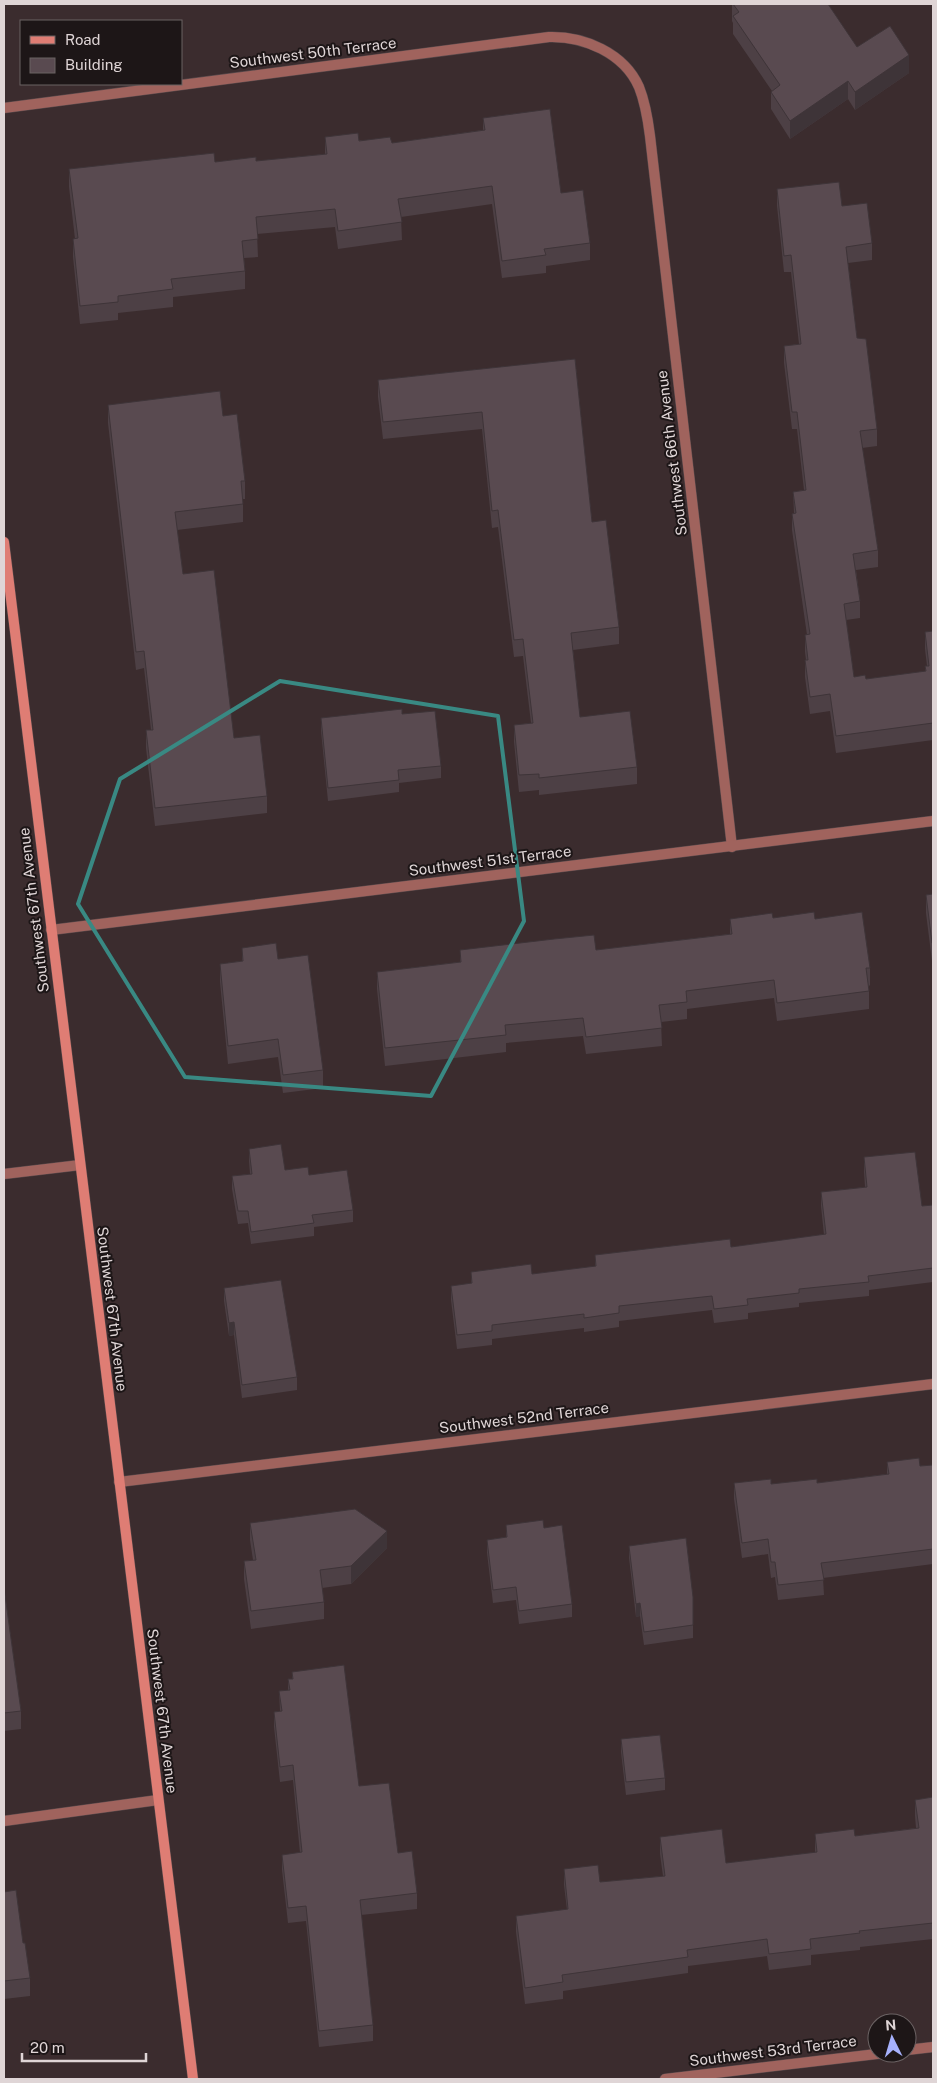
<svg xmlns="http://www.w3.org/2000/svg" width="937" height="2083" viewBox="0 0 937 2083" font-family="'Public Sans',sans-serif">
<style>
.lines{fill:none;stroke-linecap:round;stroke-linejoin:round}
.street-casing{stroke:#594a4c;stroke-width:11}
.secondary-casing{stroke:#594a4c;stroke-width:11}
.street{stroke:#a0635d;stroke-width:10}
.secondary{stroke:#df7d74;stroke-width:10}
.wall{fill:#4d4045}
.shaded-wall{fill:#3e3438}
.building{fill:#594a50;stroke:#3e3438}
.marked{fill:none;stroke:#398983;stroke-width:4;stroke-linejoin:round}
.labels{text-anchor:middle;stroke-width:4;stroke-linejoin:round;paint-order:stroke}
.street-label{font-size:15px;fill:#dfd5d6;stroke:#1d1617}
</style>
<rect width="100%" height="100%" fill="#3b2c2e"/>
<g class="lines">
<g class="street-casing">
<g id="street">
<path d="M4,108L549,37C584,36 624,53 639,87C645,102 648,120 650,136L732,847"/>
<path d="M51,930L933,821"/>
<path d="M4,1174L80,1165"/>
<path d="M119,1482L933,1384"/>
<path d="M4,1821L158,1800"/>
<path d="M907,2050L933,2047"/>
<path d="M665,2079L885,2053"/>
</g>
</g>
<g class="secondary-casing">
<path id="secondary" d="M4,542L193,2079"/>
</g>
<use href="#street" class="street"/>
<use href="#secondary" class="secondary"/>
</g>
<g class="wall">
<path d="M732,4L857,47L909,73L855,110L848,99L790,139L771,109V92L772,91L733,34V23L732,21Z"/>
<path d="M483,118L561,193L590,243V260L546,266V273L502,278L492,204L401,217L402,240L338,249L335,227L257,234L258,257L244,258L245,271V289L173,297V307L118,313V320L80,324L73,257V239H75L69,187V169L215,162L256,161L325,154V137L392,143L483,130Z"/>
<path d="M777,189L842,206L872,243V260L848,263L857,338L877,429V446L862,448L878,550V567L856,570L860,601V618L846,620L854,677L866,679L925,672V666H927L925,649V632L933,631V740L836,753L830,711L810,714L805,677V660H806L805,652V635H807L792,530V514L794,513L793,492L804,490L797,429H792L784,363V346L799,344L791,272H784L777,206Z"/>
<path d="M575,359L592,522L619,627V644L573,650L580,717L637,767V784L539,795V790L519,792L514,742V725L531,723L523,656L514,657L498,527L492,528L482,429L383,439L378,397V380Z"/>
<path d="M108,405L245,481V499H243V522L177,530L183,574L234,738L267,796V813L155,826L146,748V730H151L144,668L136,670L108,423Z"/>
<path d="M402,714L441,766V778L399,783V792L328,801L321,731V718Z"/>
<path d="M933,894V961H932L926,913V895Z"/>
<path d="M773,918L815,919L870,968V985L869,986V1009L777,1021L774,998L687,1009V1019L661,1022L662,1046L586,1054L583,1036L506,1043V1052L385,1066L377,989V972L460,962V950H596L730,934V919Z"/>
<path d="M242,948L278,959L323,1070V1088L283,1093L278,1057L228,1064L220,982V964L242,961Z"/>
<path d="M249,1149L285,1170L309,1175L353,1210V1222L314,1227V1236L251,1244L248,1223L238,1224L232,1189V1176L250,1174L249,1161Z"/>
<path d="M864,1157L922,1206L933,1205V1282L869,1290V1296L799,1303V1307L748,1313V1319L714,1323L712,1310L619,1321V1327L584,1332V1328L492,1339V1345L457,1349L451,1300V1286L471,1284V1272L532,1274L595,1267V1255L731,1247L824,1235L821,1206V1192L865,1187L864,1172Z"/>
<path d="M224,1288L297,1377V1390L242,1398L234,1335L229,1336L224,1301Z"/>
<path d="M887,1462L920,1466L933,1465V1564L823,1578L824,1595L778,1600L775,1577L771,1578L768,1554L742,1558L734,1499V1483L771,1484L817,1483L887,1474Z"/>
<path d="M250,1523L387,1548L351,1584L322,1588L324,1602V1619L251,1629L244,1579V1561L253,1560L250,1540Z"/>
<path d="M506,1525L544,1528L572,1604V1617L519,1624L516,1600L493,1603L487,1553V1540L506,1537Z"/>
<path d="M629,1546L693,1597V1638L644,1645L640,1616L636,1617L629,1558Z"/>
<path d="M4,1588L21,1711V1729L4,1731Z"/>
<path d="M292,1672L398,1853L417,1893V1909L361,1915L373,2025V2041L319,2047L306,1921L288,1923L282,1870V1855L300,1853L293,1780L280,1782L274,1727V1712L280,1711L279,1691L288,1690V1679H292Z"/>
<path d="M621,1739L665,1778V1790L626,1795L621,1752Z"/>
<path d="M933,1797V1939L860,1947V1950L811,1955V1965L769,1970L767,1956L688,1966V1973L563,1991V1999L525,2004L516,1932V1916L567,1910L564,1885V1869L600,1882L663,1876L660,1854V1837L726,1863L815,1853V1834L855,1836L916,1828L915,1816V1800Z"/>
<path d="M4,1892L23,1943L30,1978V1996L4,1999Z"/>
</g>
<g class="shaded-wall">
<path d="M909,55V73L855,110V92Z"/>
<path d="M848,81V99L790,139V121Z"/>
<path d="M234,1322V1335L229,1336V1323Z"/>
<path d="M387,1531V1548L351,1584V1566Z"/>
<path d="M640,1603V1616L636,1617V1604Z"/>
</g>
<g class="building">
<path d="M733,4H828L857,47L890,26L909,55L855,92L848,81L790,121L771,92L780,85L733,16L739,12Z"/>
<path d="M550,109L561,193L583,190L590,243L544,249L546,255L502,261L492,186L398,199L402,222L338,231L335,209L256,217L258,239L242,241L245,271L171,279L173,289L118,296V302L80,306L73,239L78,238L69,169L214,153L215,162L256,157V161L327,154L325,137L358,133L359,141L390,137L392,143L485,130L483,118Z"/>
<path d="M839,182L842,206L867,203L872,243L846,247L857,338L866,339L877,429L860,431L878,550L853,554L860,601L844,604L854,677L865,675L866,679L926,671L925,666H929L925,632L933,631V723L836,736L830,694L810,697L805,660H808L805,635L810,634L792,514L796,513L793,492L806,490L797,412H792L784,346L801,344L791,255L784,256L777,189Z"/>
<path d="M575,359L592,522L606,520L619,627L571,633L580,717L630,711L637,767L539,778V774L519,775L514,725L533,723L523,639L514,640L498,510L492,511L482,412L383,422L378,380Z"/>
<path d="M220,391L223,416L237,414L245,481H241L243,504L175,512L183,574L214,570L234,738L260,735L267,796L155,808L146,730H153L144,651L136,652L108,405Z"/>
<path d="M402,709V714L435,711L441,766L398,770L399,780L328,788L321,718Z"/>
<path d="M933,894V943H932L926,895Z"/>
<path d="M814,912L815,919L862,912L870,968H866L869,991L777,1003L774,980L686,991L687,1002L659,1005L662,1028L586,1037L583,1018L505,1025L506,1035L385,1048L377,972L461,962L460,950L554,939L594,935L596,950L732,934L730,919L772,913L773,918Z"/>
<path d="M276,943L278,959L308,955L323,1070L283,1075L278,1039L228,1046L220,964L243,961L242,948Z"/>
<path d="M281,1144L285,1170L308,1167L309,1175L347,1170L353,1210L312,1215L314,1223L251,1232L248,1211H238L232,1176L252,1174L249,1149Z"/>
<path d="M915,1152L922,1206L933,1205V1268L868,1276L869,1282L799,1289V1293L747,1299L748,1305L714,1309L712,1296L619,1306V1313L584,1318V1314L492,1325V1331L457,1335L451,1286L472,1283L471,1272L531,1264L532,1274L596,1266L595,1255L730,1239L731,1247L826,1234L821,1192L867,1187L864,1157Z"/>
<path d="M281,1280L297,1377L242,1385L234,1322L229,1323L224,1288Z"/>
<path d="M919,1458L920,1466L933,1465V1549L821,1563L824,1580L778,1585L775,1562H771L768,1539L742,1543L734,1483L771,1479V1484L817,1479V1483L889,1474L887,1462Z"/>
<path d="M355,1509L387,1531L351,1566L320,1570L324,1602L251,1611L244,1561L256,1560L250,1523Z"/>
<path d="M543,1520L544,1528L562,1525L572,1604L519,1611L516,1587L493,1590L487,1540L507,1537L506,1525Z"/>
<path d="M686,1538L693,1597V1625L644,1632L640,1603L636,1604L629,1546Z"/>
<path d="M4,1588L21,1711L4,1713Z"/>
<path d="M344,1665L359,1786L389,1783L398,1853L412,1851L417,1893L360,1900L373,2025L319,2031L306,1906L288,1908L282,1855L302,1852L293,1765L280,1767L274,1712L282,1711L279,1691L290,1690L288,1679H293L292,1672Z"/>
<path d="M660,1735L665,1778L626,1782L621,1739Z"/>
<path d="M933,1797V1923L859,1931L860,1933L810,1939L811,1949L769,1954L767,1939L687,1950L688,1957L562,1975L563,1982L525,1988L516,1916L568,1909L564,1869L598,1865L600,1882L665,1876L660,1837L722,1829L726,1863L817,1852L815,1834L854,1829L855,1836L919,1828L915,1800Z"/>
<path d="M16,1890L23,1943H25L30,1978L4,1981V1892Z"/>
</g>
<path class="marked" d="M280,681L498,716L524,921L431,1096L185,1077L78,904L120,779Z"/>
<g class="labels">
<g class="street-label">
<text transform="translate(313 53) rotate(-7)" y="5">Southwest 50th Terrace</text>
<text transform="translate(672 453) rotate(-97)" y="5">Southwest 66th Avenue</text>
<text transform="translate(490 861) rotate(-7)" y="5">Southwest 51st Terrace</text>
<text transform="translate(34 910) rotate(-97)" y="5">Southwest 67th Avenue</text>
<text transform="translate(112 1309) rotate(83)" y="5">Southwest 67th Avenue</text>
<text transform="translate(524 1418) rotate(-7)" y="5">Southwest 52nd Terrace</text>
<text transform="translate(162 1711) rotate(83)" y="5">Southwest 67th Avenue</text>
<text transform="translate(773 2051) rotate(-7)" y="5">Southwest 53rd Terrace</text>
</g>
</g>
<rect width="937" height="2083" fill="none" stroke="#dfd5d6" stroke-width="10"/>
<rect x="20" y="20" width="162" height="65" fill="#1d1617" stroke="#6b6263"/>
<rect x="30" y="36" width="25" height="8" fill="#df7d74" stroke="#6b6263"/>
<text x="65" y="45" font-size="15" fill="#dfd5d6">Road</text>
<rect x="30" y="58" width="25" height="15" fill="#594a50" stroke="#6b6263"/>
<text x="65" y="70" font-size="15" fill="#dfd5d6">Building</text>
<g transform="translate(892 2038) rotate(355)"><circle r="24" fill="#1d1617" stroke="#6b6263"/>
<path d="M0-4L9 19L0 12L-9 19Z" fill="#a6b1fc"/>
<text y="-8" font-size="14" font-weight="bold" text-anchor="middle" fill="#dfd5d6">N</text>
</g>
<path d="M22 2053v8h124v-8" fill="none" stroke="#dfd5d6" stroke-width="2.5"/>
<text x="30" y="2053" font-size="15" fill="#dfd5d6" stroke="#1d1617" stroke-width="4" paint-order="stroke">20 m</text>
</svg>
